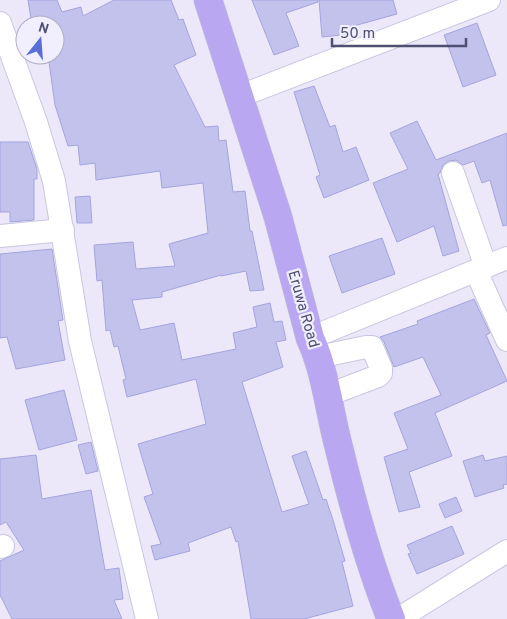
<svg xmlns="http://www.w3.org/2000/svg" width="507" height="619" viewBox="0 0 507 619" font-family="Overpass,sans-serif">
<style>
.building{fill:#c3c2ed;stroke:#a4a4dd}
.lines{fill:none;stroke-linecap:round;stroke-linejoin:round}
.minor-casing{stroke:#c8c7e0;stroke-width:24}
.major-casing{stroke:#c6c7d2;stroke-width:29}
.minor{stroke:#fff;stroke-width:22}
.major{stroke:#b9a7f2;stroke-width:28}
.labels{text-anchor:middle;stroke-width:4.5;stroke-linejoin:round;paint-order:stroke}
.street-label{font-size:15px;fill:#4e4f71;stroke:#f1eefd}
</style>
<rect width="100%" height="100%" fill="#ece8fa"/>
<g class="building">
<path d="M28,0H57L62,12L81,7L83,16L114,0H171L179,20L183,19L196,55L174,65L205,127L218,126L219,141L226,140L233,192L245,191L250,231H252L264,290L250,291L246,271L221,276V275L162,292V297L132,300L140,330L174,323L182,360L236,349L233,333L257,327L253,307L270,303L274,322L282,321L286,340L276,342L283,367L242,382L282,512L309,504L292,456L306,451L323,500L326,499L333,520L345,561L342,562L353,606L304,619H251L238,541L236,542L231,527L188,543L190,551L155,560L151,546L161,544L144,497L153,494L138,444L206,424L196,379L127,397L123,380L126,379L118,346L114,347L110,330L106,331L102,280L97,281L94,245L133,242L136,269L175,266L169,244L208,233L203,183L162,188L160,171L96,180L95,163L80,165L78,145L68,146L55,105L48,55H55V25H32Z"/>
<path d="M252,0H318V2L286,13L299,46L274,55Z"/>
<path d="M319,0H393L397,14L350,27V34L322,37Z"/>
<path d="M477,23L496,75L463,87L444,35Z"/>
<path d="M314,86L330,127L335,125L343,152L356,147L369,180L324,198L316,177L320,175L294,92Z"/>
<path d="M417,121L436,160L507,133V225L503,226L490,180L482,183L474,161L463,165L456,160L449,161L443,165L440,173L438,174L459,251L443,256L434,226L397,242L373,183L408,169L390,133Z"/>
<path d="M0,142H28L37,169V179H34V220L10,222V212H0Z"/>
<path d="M90,196L92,223H77L75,197Z"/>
<path d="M382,238L395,274L342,293L329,256Z"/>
<path d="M52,249L63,320L58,321L65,360L16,369L7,337L0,338V254Z"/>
<path d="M474,299L490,333L486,335L507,381L435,413L452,456L409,472L420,507L399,512L384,457L408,449L394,413L441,395L423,357L394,367L384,342L380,337L418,324L417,321Z"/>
<path d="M64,390L77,440L39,450L25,400Z"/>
<path d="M91,442L98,471L86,474L78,445Z"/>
<path d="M36,455L42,499L91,490L105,570L119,568L123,599L114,600L122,619H12L0,595V561L24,550L6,522L0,525V459Z"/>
<path d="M483,455L485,461L507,456V484L503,485L504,488L475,497L463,461Z"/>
<path d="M456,497L462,511L445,518L439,504Z"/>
<path d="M452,526L464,554L417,574L408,554L411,553L407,545Z"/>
</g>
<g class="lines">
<g class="minor-casing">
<g id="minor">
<path d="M0,23L36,122L54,181L80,341L147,619"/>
<path d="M240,96L489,0"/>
<path d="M453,173L486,267"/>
<path d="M0,236L63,230"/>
<path d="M476,271L507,340"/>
<path d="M310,338L507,258"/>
<path d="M318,357L366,347H372L381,368V373L378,376L328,395"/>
<path d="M0,547L3,546"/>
<path d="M398,619L507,551"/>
</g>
</g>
<g class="major-casing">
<path id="major" d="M208,0L278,217L310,338C326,373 329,411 339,448C353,506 369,564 391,619"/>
</g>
<use href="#minor" class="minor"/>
<use href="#major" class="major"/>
</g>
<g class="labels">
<g class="street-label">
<text transform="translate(304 309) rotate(74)" y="5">Eruwa Road</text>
</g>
</g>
<g transform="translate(40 40) rotate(17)"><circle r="24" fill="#f1eefd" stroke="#b0aec5"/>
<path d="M0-4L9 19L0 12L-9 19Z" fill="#5a6ed7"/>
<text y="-8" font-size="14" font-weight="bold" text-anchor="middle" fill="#4e4f71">N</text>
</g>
<path d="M332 38v8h134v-8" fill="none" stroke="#4e4f71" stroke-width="2.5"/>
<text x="340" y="38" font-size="15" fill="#4e4f71" stroke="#f1eefd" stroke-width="4" paint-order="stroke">50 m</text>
</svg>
